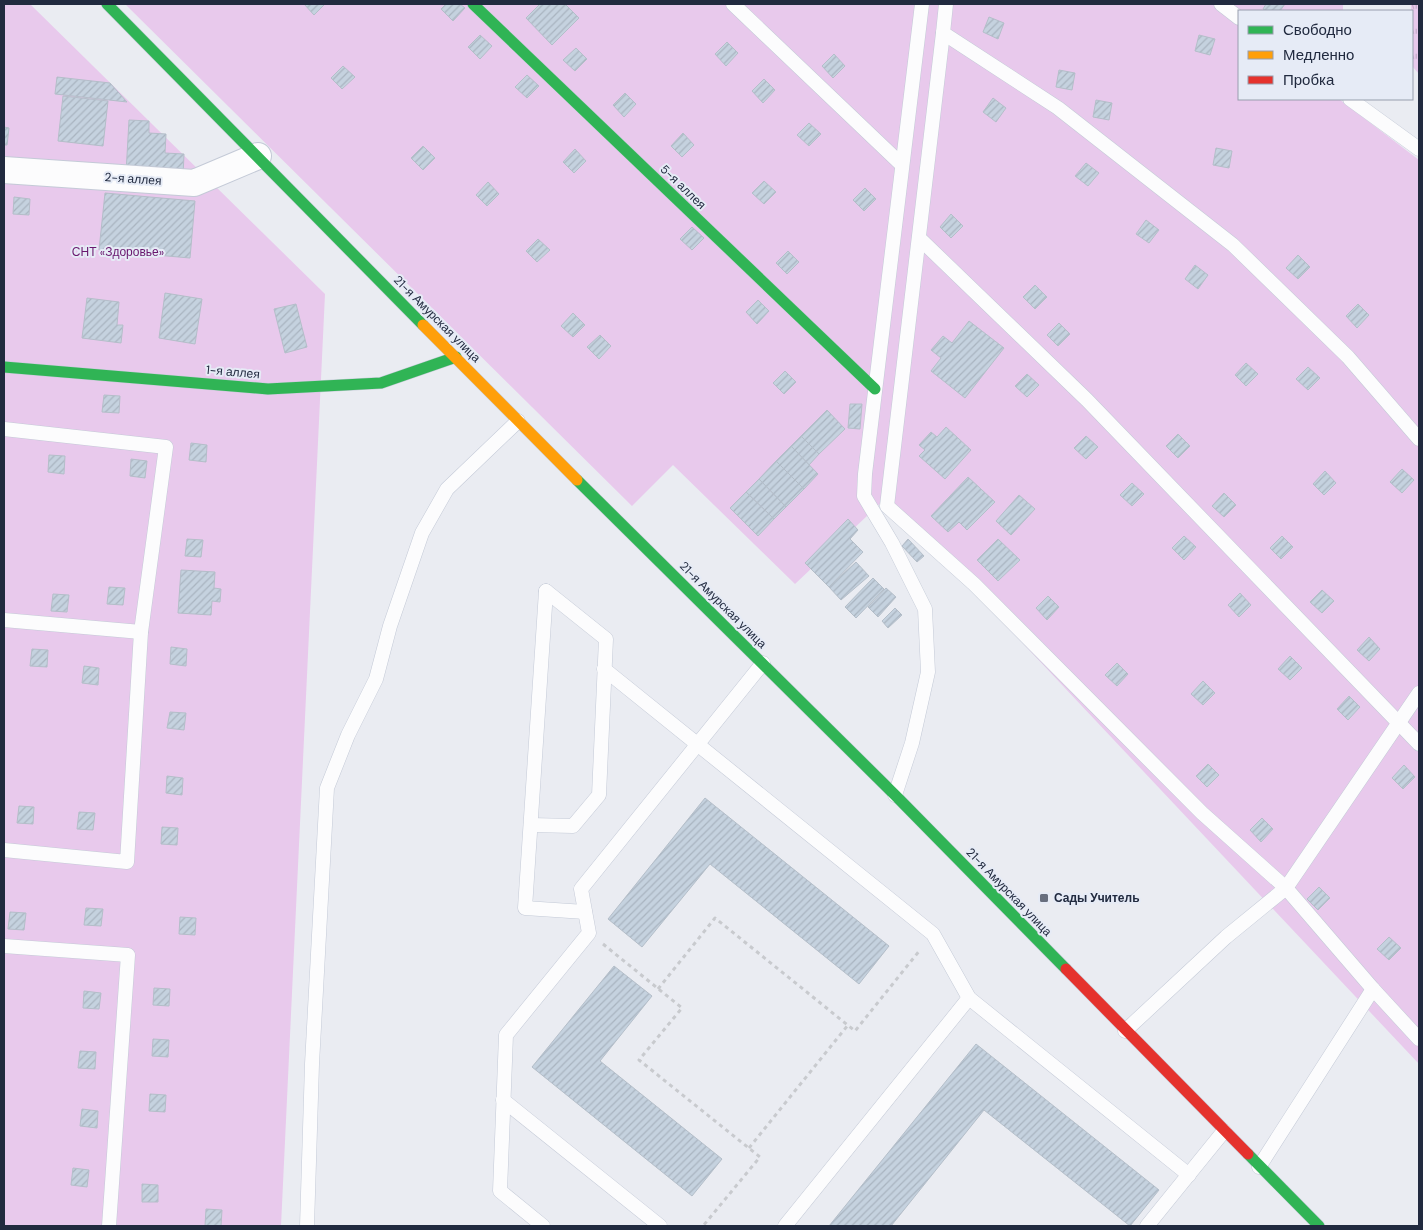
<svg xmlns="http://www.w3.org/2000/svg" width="1423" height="1230" viewBox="0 0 1423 1230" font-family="'DM Sans',sans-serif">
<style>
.grass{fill:url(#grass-tufts)}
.green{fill:#e8c9ec}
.building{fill:url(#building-hatch);stroke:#b4bec9}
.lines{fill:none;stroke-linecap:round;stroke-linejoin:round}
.lane-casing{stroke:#c4cad7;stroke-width:15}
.street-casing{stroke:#c4cad7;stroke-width:28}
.fast-casing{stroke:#c4cad7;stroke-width:12}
.slow-casing{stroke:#c4cad7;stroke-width:12}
.jam-casing{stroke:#c4cad7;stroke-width:12}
.path{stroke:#c8cace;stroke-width:3;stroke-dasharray:4 4;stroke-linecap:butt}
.lane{stroke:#fcfcfd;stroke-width:14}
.street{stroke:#fcfcfd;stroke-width:26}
.fast{stroke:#30b455;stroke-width:11}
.slow{stroke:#ff9f0a;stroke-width:11}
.jam{stroke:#e5322d;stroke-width:11}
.poi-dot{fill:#676e7e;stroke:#e6ebf6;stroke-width:2}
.labels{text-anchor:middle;stroke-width:4;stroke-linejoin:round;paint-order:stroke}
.street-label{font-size:12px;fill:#212a3f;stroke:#e6ebf6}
.park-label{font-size:12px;fill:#69176e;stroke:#e6ebf6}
.poi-label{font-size:12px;font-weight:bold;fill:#212a3f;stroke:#e6ebf6;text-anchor:start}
</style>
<defs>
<pattern id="grass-tufts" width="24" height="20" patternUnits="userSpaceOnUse" patternTransform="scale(1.25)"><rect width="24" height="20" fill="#e8c9ec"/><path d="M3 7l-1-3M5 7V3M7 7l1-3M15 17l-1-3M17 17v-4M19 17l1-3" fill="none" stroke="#c7adcb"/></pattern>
<pattern id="building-hatch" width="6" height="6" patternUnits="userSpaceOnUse" patternTransform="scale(1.25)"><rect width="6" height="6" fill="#c5d2df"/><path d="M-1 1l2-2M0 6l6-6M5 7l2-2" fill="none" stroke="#a9b4c0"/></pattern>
</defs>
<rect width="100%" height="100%" fill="#eaecf2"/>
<path class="grass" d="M1411,4H1419V74L1412,66Z"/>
<g class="green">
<path d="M4,4H30L325,294L281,1226H4Z"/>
<path d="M125,4H1343V11H1239V99H1339L1419,160V1064L886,498L795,584L673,465L632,506Z"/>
</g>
<g class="building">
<path d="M304,4H325L314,15Z"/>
<path d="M446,4H460L465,8L453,21L441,9Z"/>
<path d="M540,4H565L579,18L552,45L526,18Z"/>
<path d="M1266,4H1285L1280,11H1267L1263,9Z"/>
<path d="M989,17L1004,23L998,39L983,32Z"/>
<path d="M480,35L492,46L480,59L468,47Z"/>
<path d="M1199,35L1215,39L1210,55L1195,51Z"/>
<path d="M727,42L738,53L726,66L715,54Z"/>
<path d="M576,48L587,59L575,71L563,60Z"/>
<path d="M834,54L845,66L833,78L822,66Z"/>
<path d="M343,66L355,77L342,89L331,78Z"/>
<path d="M1059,70L1075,73L1072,90L1056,87Z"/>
<path d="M527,75L539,86L527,98L515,87Z"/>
<path d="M57,77L110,83L127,102L55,94Z"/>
<path d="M764,79L775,90L763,103L752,91Z"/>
<path d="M625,93L636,104L624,117L613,105Z"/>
<path d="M63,96L108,101L103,146L58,141Z"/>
<path d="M993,98L1006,108L996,122L983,112Z"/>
<path d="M1096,100L1112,103L1109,120L1093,117Z"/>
<path d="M129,120L149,121V133L166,134L165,153L184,154L183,176L126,173Z"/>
<path d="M809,123L821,134L809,146L797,135Z"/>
<path d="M4,127L9,128L7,145H4Z"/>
<path d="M683,133L694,145L682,157L671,146Z"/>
<path d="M423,146L435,158L423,170L411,158Z"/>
<path d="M1216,148L1232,151L1229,168L1213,165Z"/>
<path d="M575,149L586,161L574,173L563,162Z"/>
<path d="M1086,163L1099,173L1088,186L1075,176Z"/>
<path d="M764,181L776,192L764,204L752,193Z"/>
<path d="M488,182L499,194L487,206L476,195Z"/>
<path d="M865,188L876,199L864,211L853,200Z"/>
<path d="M105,193L195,201L190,258L99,250Z"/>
<path d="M14,197L30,199L29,215L13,214Z"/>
<path d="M951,214L963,226L951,238L940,227Z"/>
<path d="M1146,220L1159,230L1149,243L1136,234Z"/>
<path d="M692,227L704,238L692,250L680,239Z"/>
<path d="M538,239L550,250L537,262L526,251Z"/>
<path d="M788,251L799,262L787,274L776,263Z"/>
<path d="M1298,255L1310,267L1298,279L1286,268Z"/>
<path d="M1195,265L1208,275L1198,289L1185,279Z"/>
<path d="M1035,285L1047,297L1035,309L1023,297Z"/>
<path d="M165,293L202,299L195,344L159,338Z"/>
<path d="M87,298L119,302L117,325H123L121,343L82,338Z"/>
<path d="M758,300L769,311L757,324L746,312Z"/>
<path d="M296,304L307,347L285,353L274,309Z"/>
<path d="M1358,304L1369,315L1357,328L1346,316Z"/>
<path d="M573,313L585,325L573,337L561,326Z"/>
<path d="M969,321L1004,348L965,398L931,371L941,358L931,350L943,336L952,343Z"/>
<path d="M1059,323L1070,334L1058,346L1047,335Z"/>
<path d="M600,335L611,346L599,359L587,347Z"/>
<path d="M1246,363L1258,374L1246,386L1235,375Z"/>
<path d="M1308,367L1320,378L1308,390L1296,379Z"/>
<path d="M785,371L796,382L784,394L773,383Z"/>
<path d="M1027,374L1039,385L1027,397L1015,386Z"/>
<path d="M104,395L120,396L119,413L102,412Z"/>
<path d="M850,404H862L860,429L848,428Z"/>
<path d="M827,410L845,429L819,454L801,436Z"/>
<path d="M946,427L971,450L945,479L919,456L925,450L919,445L931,432L937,437Z"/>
<path d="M1178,434L1190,446L1178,458L1166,446Z"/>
<path d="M801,436L819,454L809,465L791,446Z"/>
<path d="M1086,436L1098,447L1086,459L1074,448Z"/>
<path d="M191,443L207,445L206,462L189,460Z"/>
<path d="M791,446L818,474L804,489L776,461Z"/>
<path d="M49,455L65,456L64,474L48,472Z"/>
<path d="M131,459L147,461L145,478L130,476Z"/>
<path d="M776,461L804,489L786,507L759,479Z"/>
<path d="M1402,469L1414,480L1402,493L1390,482Z"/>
<path d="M1325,471L1336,483L1324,495L1313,484Z"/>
<path d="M968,477L995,502L967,530L959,522L948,532L931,516Z"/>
<path d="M759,479L786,507L774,519L746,492Z"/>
<path d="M1132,483L1144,494L1132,506L1120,495Z"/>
<path d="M746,492L774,519L758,536L730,508Z"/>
<path d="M1224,493L1236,505L1224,517L1212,506Z"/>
<path d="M1019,495L1035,509L1011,535L996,521Z"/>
<path d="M848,519L858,530L850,539L863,552L829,587L805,563Z"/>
<path d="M1184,536L1196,547L1184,560L1172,548Z"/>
<path d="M1282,536L1293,547L1281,559L1270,548Z"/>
<path d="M187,539L203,540L201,557L185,556Z"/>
<path d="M908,539L924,556L917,562L902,546Z"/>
<path d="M998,539L1020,560L998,581L977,560Z"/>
<path d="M856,562L869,576L841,600L829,587Z"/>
<path d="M181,570L215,572L214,588L221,589L220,602L212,601L211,615L178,613Z"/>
<path d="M873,578L884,589L856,618L845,607Z"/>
<path d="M109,587L125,588L123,605L107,604Z"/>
<path d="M886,588L896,597L878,617L868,607Z"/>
<path d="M1322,590L1334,601L1322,613L1310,602Z"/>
<path d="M1240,593L1251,605L1239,617L1228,605Z"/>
<path d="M53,594L69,595L67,612L51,611Z"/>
<path d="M1048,596L1059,607L1047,620L1036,608Z"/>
<path d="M895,608L902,615L888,628L882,621Z"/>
<path d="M1369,637L1380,649L1369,661L1357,650Z"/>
<path d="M171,647L187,649L186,666L170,664Z"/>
<path d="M32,649L48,650L47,667L30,666Z"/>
<path d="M1290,656L1302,668L1290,680L1278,669Z"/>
<path d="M1117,663L1128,674L1117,686L1105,675Z"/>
<path d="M84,666L99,668L98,685L82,683Z"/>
<path d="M1203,681L1215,693L1203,705L1191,694Z"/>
<path d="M1349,696L1360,707L1348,720L1337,709Z"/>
<path d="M170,712L186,713L184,730L167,728Z"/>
<path d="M1208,764L1219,775L1207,787L1196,776Z"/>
<path d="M1404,765L1415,777L1403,789L1392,778Z"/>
<path d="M167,776L183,778L182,795L166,793Z"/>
<path d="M705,798L889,946L859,984L710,864L642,947L608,919Z"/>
<path d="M19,806L34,807L33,824L17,823Z"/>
<path d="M79,812L95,813L93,830L77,829Z"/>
<path d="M1262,818L1273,829L1261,842L1250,830Z"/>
<path d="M162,827L178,828L177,845L161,844Z"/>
<path d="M1319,887L1330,898L1318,910L1307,899Z"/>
<path d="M86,908L103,909L101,926L84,925Z"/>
<path d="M10,912L26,913L24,930L8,929Z"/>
<path d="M180,917L196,918L195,935L179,934Z"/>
<path d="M1389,937L1401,948L1389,960L1377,949Z"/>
<path d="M614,966L652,996L600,1061L722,1159L692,1196L532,1067Z"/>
<path d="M154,988L170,989L169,1006L153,1005Z"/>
<path d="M84,991L101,993L99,1009L83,1008Z"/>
<path d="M153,1039L169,1040L168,1057L152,1056Z"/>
<path d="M976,1044L1159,1190L1130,1226L984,1110L891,1226H829Z"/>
<path d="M80,1051L96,1052L95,1069L78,1068Z"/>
<path d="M150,1094L166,1095L165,1112L149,1111Z"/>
<path d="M82,1109L98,1111L97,1128L80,1126Z"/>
<path d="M73,1168L89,1170L87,1187L71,1185Z"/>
<path d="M142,1184L158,1185V1202H142Z"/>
<path d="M206,1209L222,1210L221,1226H205Z"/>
</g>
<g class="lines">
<g class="lane-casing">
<g id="lane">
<path d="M733,4L902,165"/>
<path d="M946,4L943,33L1058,108L1233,245L1348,357L1419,439"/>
<path d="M1221,4L1239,18"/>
<path d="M943,33L887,506L974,584L1202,813L1286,888L1373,989L1419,1039"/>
<path d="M1350,99L1419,149"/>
<path d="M919,238L1087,400L1419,744"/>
<path d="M4,429L166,447L141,632L127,862L4,850"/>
<path d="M546,591L525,908L585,912"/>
<path d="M4,620L141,632"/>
<path d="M604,669L933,934L969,998L1189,1175"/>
<path d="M895,795L912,743L928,672L925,609L892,543L864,496L865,474L922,4"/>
<path d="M531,825L573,826L599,795L606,639L546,591"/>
<path d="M4,946L128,955L109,1226"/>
<path d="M1125,1031L1226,937L1286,888L1419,693"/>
<path d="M503,1100L660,1226"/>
<path d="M1259,1167L1373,989"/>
<path d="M307,1226L312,1064L327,788L348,735L376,679L390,626L422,533L447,489L518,421"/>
<path d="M543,1226L500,1191L506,1035L589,933L581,889L763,663"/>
<path d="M785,1226L969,998"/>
<path d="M1147,1226L1224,1131"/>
</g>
</g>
<g class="street-casing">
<path id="street" d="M4,170L194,183L258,156"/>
</g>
<g class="fast-casing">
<g id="fast">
<path d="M107,4L423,325"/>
<path d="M473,4L875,389"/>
<path d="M4,367L268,389L381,383L456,357"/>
<path d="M577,480L895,795L1066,969"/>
<path d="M1248,1154L1319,1226"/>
</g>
</g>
<g class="slow-casing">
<path id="slow" d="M423,325L577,480"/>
</g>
<g class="jam-casing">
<path id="jam" d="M1066,969L1248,1154"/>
</g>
<g class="path">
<path d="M603,944L682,1008L639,1060L760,1157L703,1226"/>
<path d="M658,989L715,918L855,1031L920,950"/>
<path d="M749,1148L848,1025"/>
</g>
<use href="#lane" class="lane"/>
<use href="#street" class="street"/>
<use href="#fast" class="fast"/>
<use href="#slow" class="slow"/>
<use href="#jam" class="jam"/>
</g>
<rect class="poi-dot" x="1039" y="893" width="10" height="10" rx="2.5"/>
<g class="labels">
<g class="street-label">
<text transform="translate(133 179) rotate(4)" y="4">2-я аллея</text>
<text transform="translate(683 187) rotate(44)" y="4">5-я аллея</text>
<text transform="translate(437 319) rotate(45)" y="4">21-я Амурская улица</text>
<text transform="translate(233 372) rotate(5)" y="4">1-я аллея</text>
<text transform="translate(723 605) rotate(45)" y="4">21-я Амурская улица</text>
<text transform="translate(1009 892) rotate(46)" y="4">21-я Амурская улица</text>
</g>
<g class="park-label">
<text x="118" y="256">СНТ «Здоровье»</text>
</g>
<g class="poi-label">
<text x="1054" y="902">Сады Учитель</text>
</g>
</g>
<rect width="1423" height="1230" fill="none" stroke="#212a3f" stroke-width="10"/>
<rect x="1238" y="10" width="175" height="90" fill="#e6ebf6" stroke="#979ead"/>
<rect x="1248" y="26" width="25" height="8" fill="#30b455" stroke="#979ead"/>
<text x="1283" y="35" font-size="15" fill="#212a3f">Свободно</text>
<rect x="1248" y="51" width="25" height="8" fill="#ff9f0a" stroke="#979ead"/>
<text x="1283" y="60" font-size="15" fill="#212a3f">Медленно</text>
<rect x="1248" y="76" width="25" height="8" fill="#e5322d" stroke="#979ead"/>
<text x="1283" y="85" font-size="15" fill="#212a3f">Пробка</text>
</svg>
